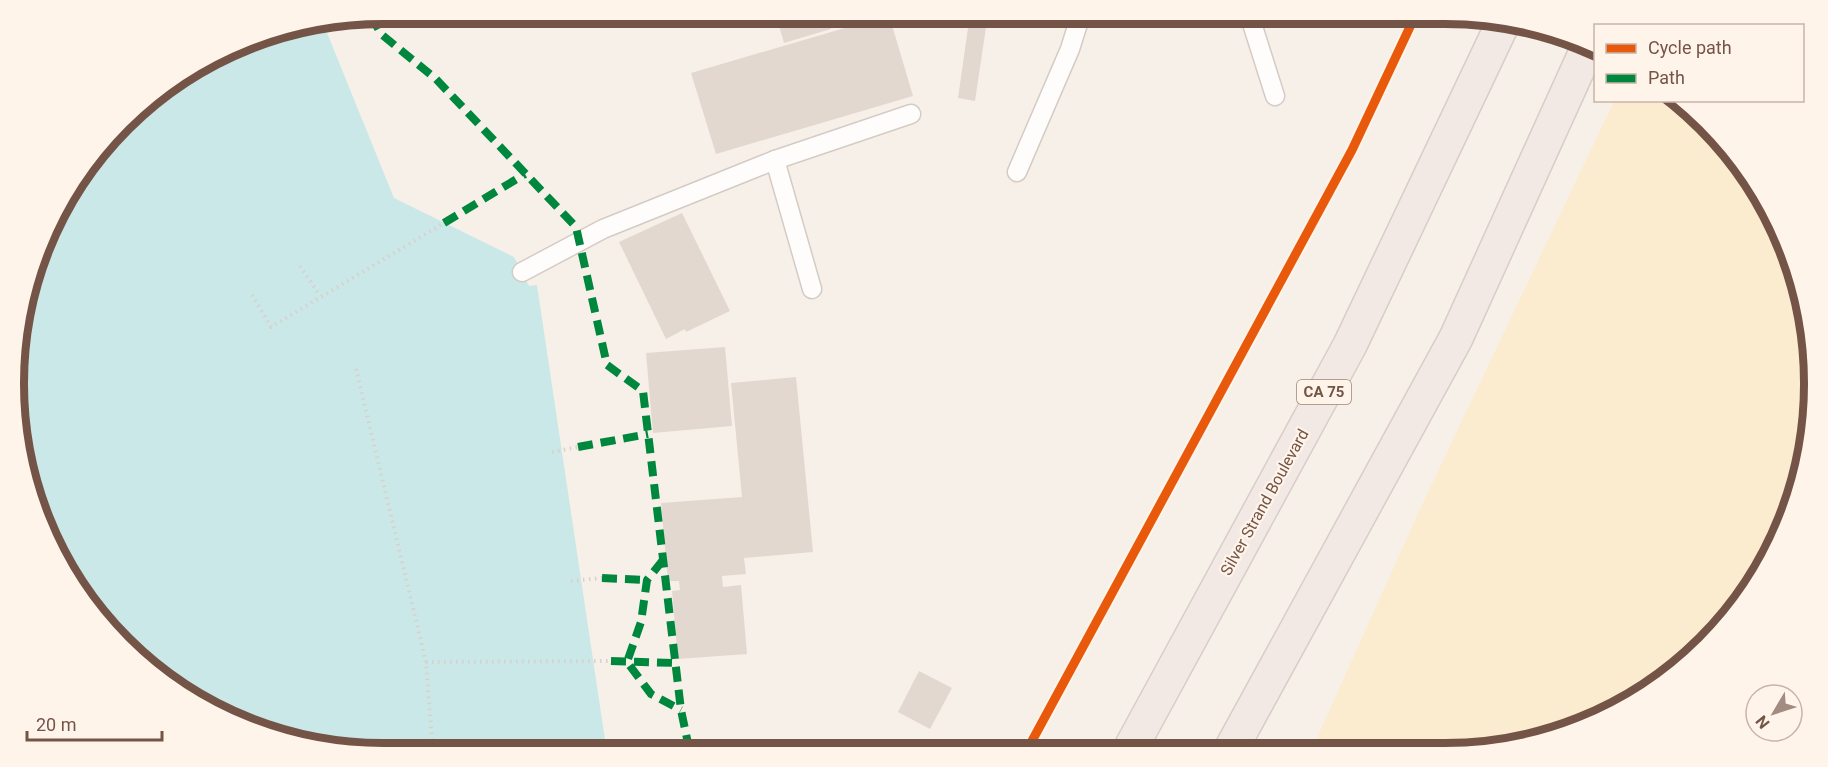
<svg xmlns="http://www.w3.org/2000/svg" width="1828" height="767" viewBox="0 0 1828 767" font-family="Roboto,sans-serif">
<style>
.sand{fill:#fbeccf}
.water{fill:#cae8e7}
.building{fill:#e3d8d0}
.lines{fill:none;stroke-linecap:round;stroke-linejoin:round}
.service-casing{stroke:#d5cbc5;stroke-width:21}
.trunk-casing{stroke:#d8cdc8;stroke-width:36}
.path{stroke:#d9d0cc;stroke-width:4;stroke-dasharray:1.5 4.5;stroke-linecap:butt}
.service{stroke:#fefdfc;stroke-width:18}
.trunk{stroke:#f2e9e4;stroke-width:33}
.quiet{stroke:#00873e;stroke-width:8;stroke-dasharray:15 8;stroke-linecap:butt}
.cycleway-casing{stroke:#fff4e9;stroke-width:13}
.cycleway{stroke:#e8590c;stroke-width:9}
.labels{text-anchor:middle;stroke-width:4.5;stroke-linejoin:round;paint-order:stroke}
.shield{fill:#fff4e9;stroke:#9e8478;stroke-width:1.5}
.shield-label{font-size:15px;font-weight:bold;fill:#755448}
.street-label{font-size:16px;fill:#755448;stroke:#fff4e9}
.rim{fill:none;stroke:#755448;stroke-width:8}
</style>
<rect width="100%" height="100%" fill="#f7f0e8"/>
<path class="sand" d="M1614,101H1680L1689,106L1776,220L1814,360L1795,503L1752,589L1688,662L1586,725L1493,750L1311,751L1420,509Z"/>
<path class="water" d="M323,23L394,198L514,257L529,286L537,285L607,753H384L264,734L140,662L63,568L17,432L21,312L63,198L140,105L264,33Z"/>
<g class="building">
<path d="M795,14H826L831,29L784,43L777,19Z"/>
<path d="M970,14H988L975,101L958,98Z"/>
<path d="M889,15L913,96L716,154L691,73Z"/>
<path d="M682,213L730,311L686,332L685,329L666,339L619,242Z"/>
<path d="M725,347L732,426L653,433L646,353Z"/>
<path d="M796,377L813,552L744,558L746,574L722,576L723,587L741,585L747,654L678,659L672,591L680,590L679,581H668L661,503L742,497L731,383Z"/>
<path d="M919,671L952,688L930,729L898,712Z"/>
</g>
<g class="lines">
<g class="service-casing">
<g id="service">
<path d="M1249,14L1275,96"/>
<path d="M775,160L812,289"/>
<path d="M1017,172L1070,49L1081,14"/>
<path d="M522,272L603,229L775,160L911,114"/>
</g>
</g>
<g class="trunk-casing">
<g id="trunk">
<path d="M1129,751L1350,345L1503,23"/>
<path d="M1230,751L1456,338L1588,47"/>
</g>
</g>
<g class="path">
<path d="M300,266L320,296"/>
<path d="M252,295L271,327L444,223"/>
<path d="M356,369L426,662L433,753"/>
<path d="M552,452L578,447"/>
<path d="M571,581L602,578"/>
<path d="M426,662L611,661"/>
</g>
<use href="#service" class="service"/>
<use href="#trunk" class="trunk"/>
<g class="quiet">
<path d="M371,16L381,34L436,79L576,227L607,365L643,391L681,710L690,753"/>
<path d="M444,223L525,174"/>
<path d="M578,447L648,434"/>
<path d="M663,560L647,580L641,622L627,662L651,694L681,710"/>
<path d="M602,578L647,580"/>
<path d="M611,661L676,663"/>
</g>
<g class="cycleway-casing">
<path id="cycleway" d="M1026,752L1352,150L1416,14"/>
</g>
<use href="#cycleway" class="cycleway"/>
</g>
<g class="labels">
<rect class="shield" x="1297" y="380" width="54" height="24" rx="4.5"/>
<g class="shield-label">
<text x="1324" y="397">CA 75</text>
</g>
<g class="street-label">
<text transform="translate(1264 502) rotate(-61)" y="6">Silver Strand Boulevard</text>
</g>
</g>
<path d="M0 0H1828V767H0ZM383 24H1445A359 359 0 0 1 1804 383V384A359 359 0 0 1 1445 743H383A359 359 0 0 1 24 384V383A359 359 0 0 1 383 24Z" fill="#fff4e9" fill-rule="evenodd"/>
<path class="rim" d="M383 24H1445A359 359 0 0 1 1804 383V384A359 359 0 0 1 1445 743H383A359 359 0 0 1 24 384V383A359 359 0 0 1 383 24Z"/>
<rect x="1594" y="24" width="210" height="78" fill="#fff4e9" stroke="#c8b4a9" stroke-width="1.5"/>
<rect x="1606" y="44" width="30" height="9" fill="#e8590c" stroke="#c8b4a9" stroke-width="1.5"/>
<text x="1648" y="54" font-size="18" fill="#755448">Cycle path</text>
<rect x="1606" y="74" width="30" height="9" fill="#00873e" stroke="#c8b4a9" stroke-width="1.5"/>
<text x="1648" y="84" font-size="18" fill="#755448">Path</text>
<g transform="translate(1774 713) rotate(231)"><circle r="28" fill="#fff4e9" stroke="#c8b4a9" stroke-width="1.5"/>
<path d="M0-4.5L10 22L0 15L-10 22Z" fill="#a28b80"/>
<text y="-9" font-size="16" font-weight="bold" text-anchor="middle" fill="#755448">N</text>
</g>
<path d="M27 731v9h135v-9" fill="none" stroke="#755448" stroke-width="3"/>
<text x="36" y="731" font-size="18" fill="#755448" stroke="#fff4e9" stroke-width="4.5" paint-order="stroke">20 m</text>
</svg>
